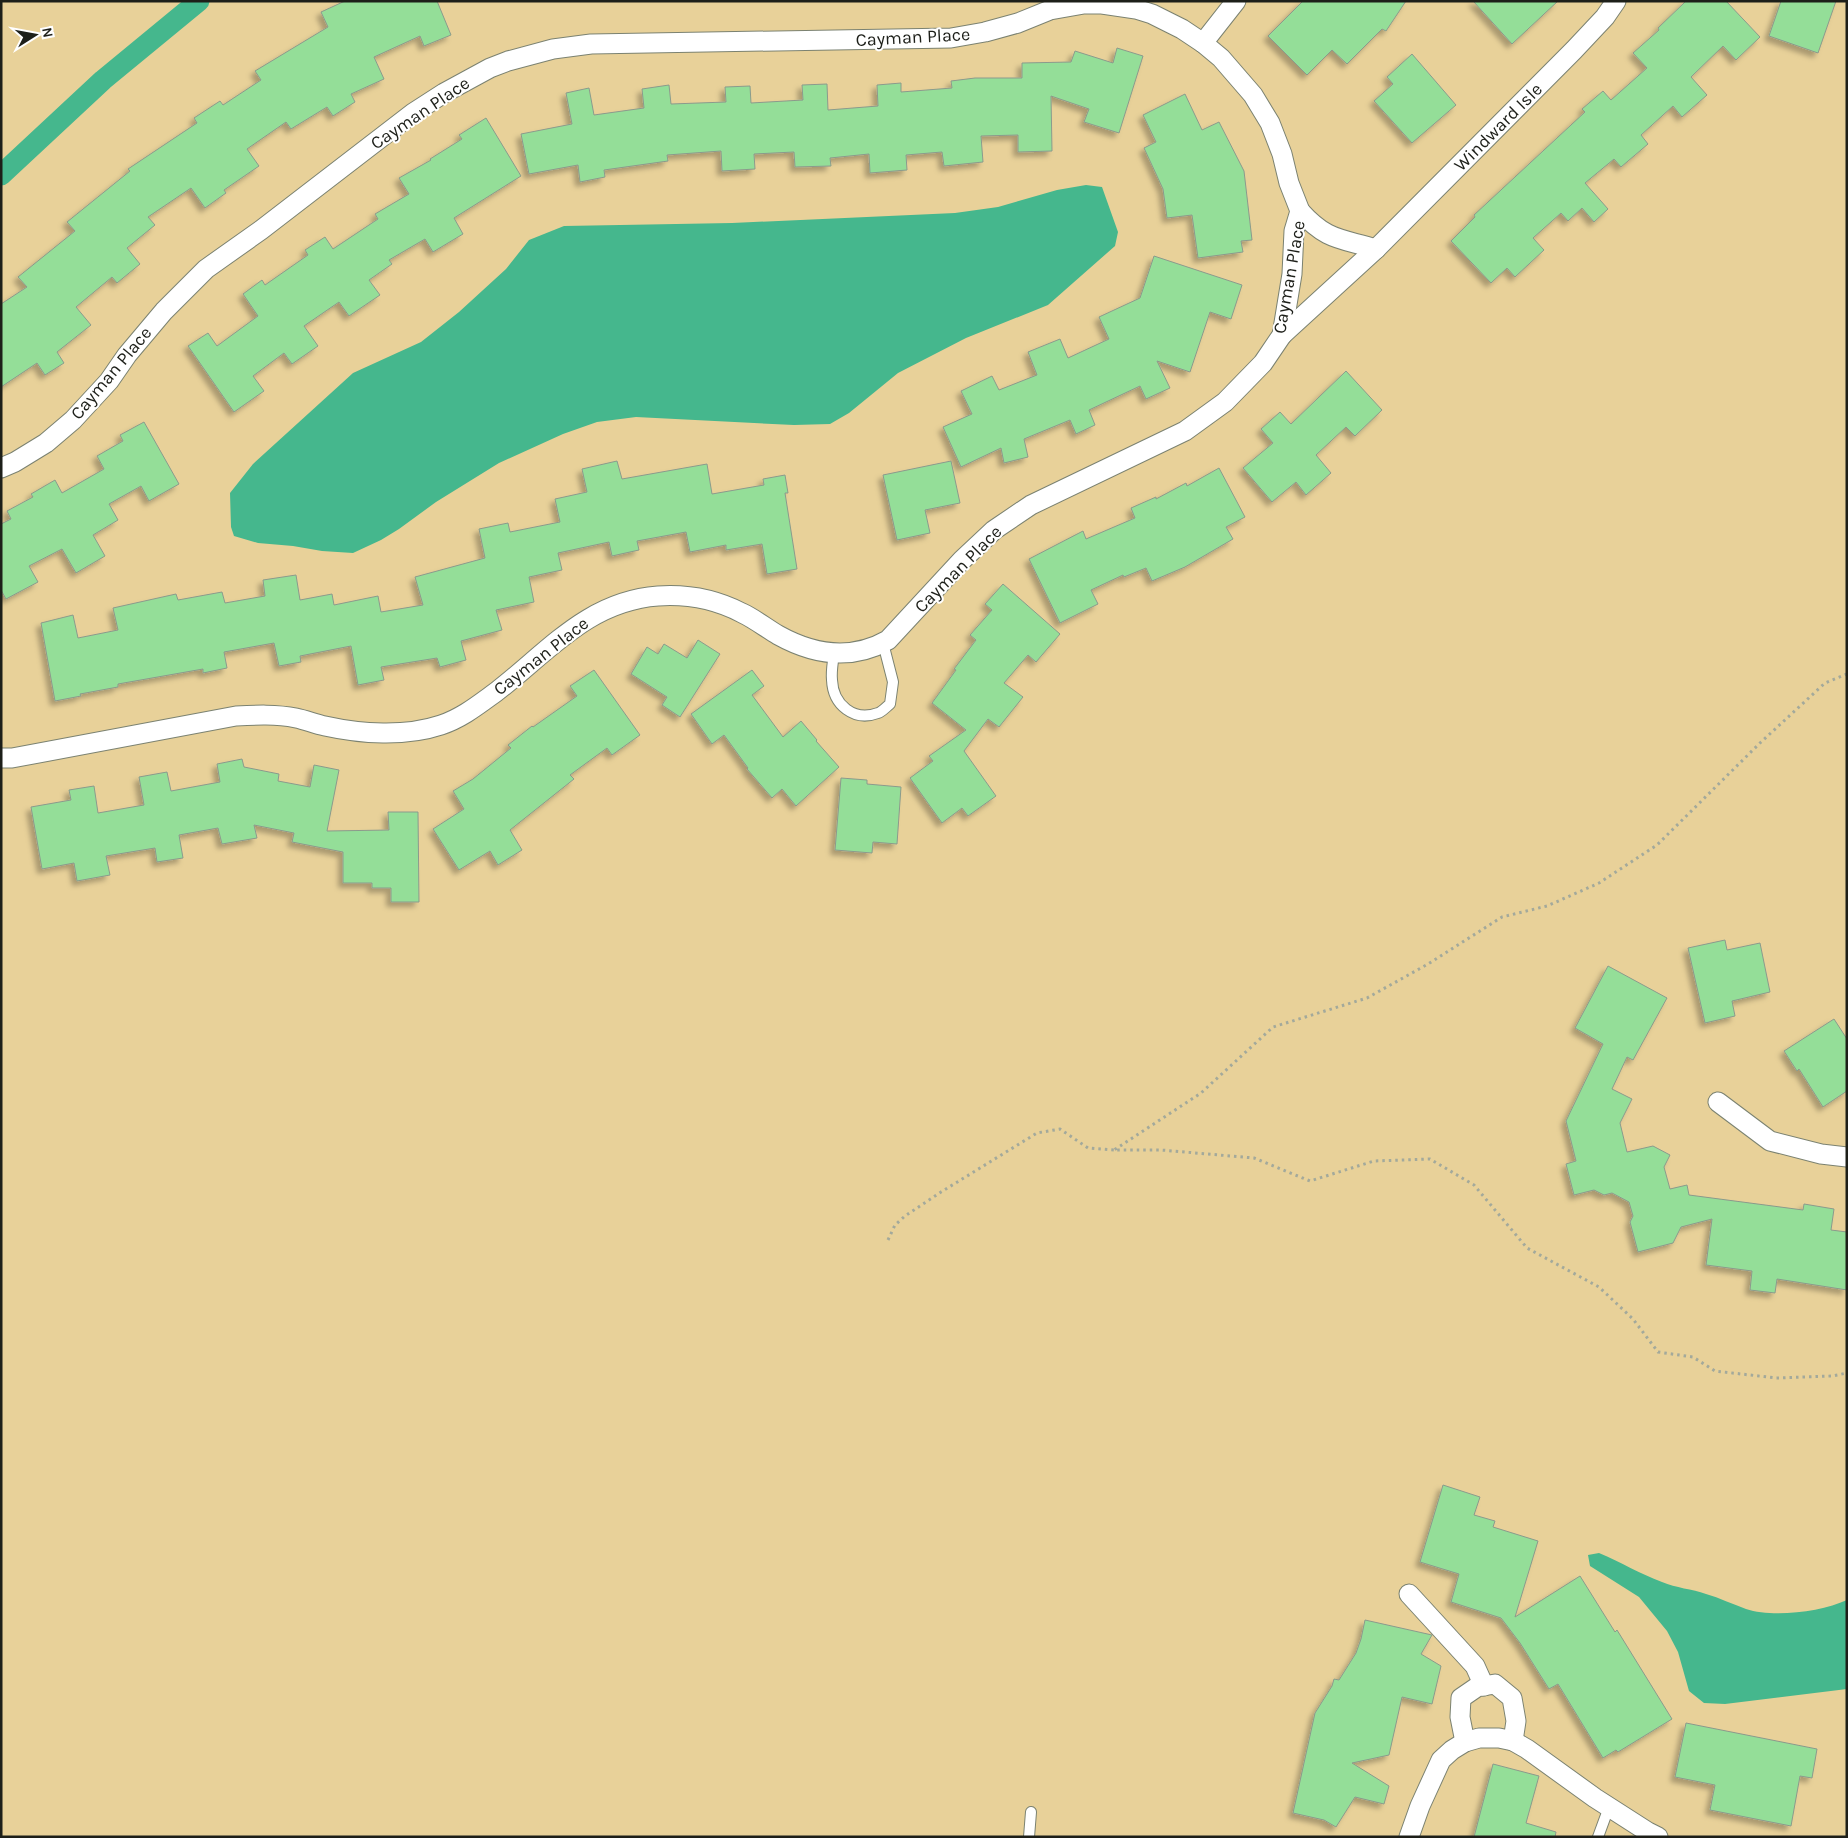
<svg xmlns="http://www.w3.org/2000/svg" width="1848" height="1838" viewBox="0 0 1848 1838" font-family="Karla,sans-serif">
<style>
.green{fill:#e8d199}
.water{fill:#45b78d}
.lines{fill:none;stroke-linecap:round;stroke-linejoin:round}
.canal{stroke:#45b78d;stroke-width:21}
.building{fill:#94de98;stroke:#8b9a8c;filter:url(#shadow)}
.lane-casing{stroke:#7b8271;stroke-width:12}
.street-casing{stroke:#7b8271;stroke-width:21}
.path{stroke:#a3a99b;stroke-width:3;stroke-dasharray:2.5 4;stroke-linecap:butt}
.lane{stroke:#fff;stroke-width:10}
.street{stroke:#fff;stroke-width:19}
.labels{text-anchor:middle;stroke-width:4;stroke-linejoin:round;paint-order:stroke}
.street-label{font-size:18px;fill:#1d1f19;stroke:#fff}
</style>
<defs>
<filter id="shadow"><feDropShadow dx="-4.5" dy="4.5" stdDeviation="2.5" flood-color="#0004"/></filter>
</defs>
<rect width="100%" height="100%" fill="#f0f8e6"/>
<rect class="green" x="1" y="1" width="1846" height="1836"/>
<g class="water">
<path d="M1086,185L1102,187L1118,232L1115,246L1048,305L966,338L898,373L849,413L830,424L794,425L636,417L597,422L563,434L499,463L436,502L399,529L381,540L353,553L322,551L293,546L258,543L234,536L231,527L230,493L253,464L353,373L421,342L459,312L506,269L529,240L564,226L732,223L955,213L998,207L1057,190Z"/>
<path d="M1599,1553C1621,1562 1640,1574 1662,1582C1676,1588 1692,1589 1706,1594C1720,1598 1732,1604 1746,1609C1773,1618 1821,1612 1847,1600V1689L1725,1704L1704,1703L1689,1691L1678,1652L1667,1631L1639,1597L1590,1566L1588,1555Z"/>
</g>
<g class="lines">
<path class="canal" d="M1,175L103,80L199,1"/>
</g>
<g class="building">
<path d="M345,1H437L451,35L424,46L420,36L374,57L384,79L351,94L355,102L333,116L327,107L291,129L286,122L247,149L259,166L224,190L226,193L205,208L191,188L148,217L155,225L127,248L140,264L117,283L112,277L76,307L91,325L57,352L64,363L45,375L37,363L1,387V304L27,287L18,277L75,231L67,222L130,171L128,169L197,123L194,118L220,101L223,105L261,80L255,71L328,27L321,12Z"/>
<path d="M1303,1H1406L1386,31L1382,29L1347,64L1332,50L1307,75L1268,36Z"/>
<path d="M1473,1H1558L1512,44Z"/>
<path d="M1686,1H1726L1760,37L1736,60L1723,46L1691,77L1707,95L1682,117L1673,106L1641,135L1648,144L1621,167L1614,159L1585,183L1608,209L1594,222L1582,208L1568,221L1561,213L1533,238L1544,250L1515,277L1507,268L1491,283L1451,241L1475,217L1474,215L1585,112L1582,109L1603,91L1611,100L1647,68L1633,53L1659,30L1658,28Z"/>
<path d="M1781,1H1836L1818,53L1769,36Z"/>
<path d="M1117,48L1143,56L1119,133L1084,122L1089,109L1051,96L1052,151L1018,152V135L981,136L983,162L944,166L942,152L906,155L907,170L870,173L869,154L830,158L831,166L795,167L794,152L754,154L755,169L722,171L721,151L667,155L668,161L604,170L605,177L580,182L578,165L529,174L521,134L572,124L566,93L589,88L594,115L644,108L642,89L669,85L671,104L726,102L725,87L750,86L751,103L803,100L802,85L827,84L828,110L878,106L877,85L901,83V92L952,88L951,81L975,78H1022V63L1071,62L1075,51L1113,63Z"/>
<path d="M1412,54L1456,105L1412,143L1374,101L1393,84L1387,77Z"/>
<path d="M1185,94L1202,130L1219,122L1244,171L1252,240L1241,241L1243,252L1198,258L1192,215L1167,218L1163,189L1144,148L1156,142L1143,115Z"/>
<path d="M486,118L521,176L454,218L463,234L433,252L425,239L389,260L392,264L369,280L380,295L349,316L339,302L304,326L318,346L292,364L284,353L253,376L264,391L234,412L188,346L208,333L217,346L258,316L243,294L262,280L265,285L308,255L305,250L325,237L333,249L378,219L375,214L409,194L399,178L431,160L430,159L462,139L459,135Z"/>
<path d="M1154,256L1242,285L1231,319L1210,312L1190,372L1157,361L1170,388L1146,399L1140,386L1089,410L1095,425L1076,434L1070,420L1024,439L1028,457L1004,463L1001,448L961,467L943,427L972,414L961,391L992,376L999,390L1037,375L1028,352L1060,339L1068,358L1109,339L1099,317L1140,298Z"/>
<path d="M1346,371L1382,410L1355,436L1346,427L1316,455L1331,473L1306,495L1296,482L1272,502L1243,468L1273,443L1261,429L1280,412L1291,424Z"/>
<path d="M144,422L179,484L149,501L141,486L109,504L118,520L93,535L105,556L76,573L62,549L29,566L38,582L6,599L1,590V524L11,519L7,511L33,497L31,494L55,480L62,493L104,469L97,456L123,441L120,435Z"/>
<path d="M617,461L622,479L707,464L712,494L764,485L763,479L785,475L788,493H785L797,569L767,574L762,544L726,550V545L690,552L686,532L637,541L639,550L612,556L609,542L558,553L562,570L529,577L534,602L496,610L502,630L461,641L466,660L440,667L437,658L381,667L384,680L358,685L351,646L300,656L301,662L279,666L274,643L224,652L227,668L203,673V669L118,684V687L80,694L81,696L55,701L41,623L73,615L78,638L118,630L113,608L176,594L178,600L222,592L225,603L265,596L263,580L296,575L300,600L332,594L334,605L378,596L381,612L423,605L415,577L485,558L479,529L508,523L510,532L560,522L555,499L587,492L582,469Z"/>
<path d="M951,461L960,503L925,510L930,533L897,540L883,475Z"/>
<path d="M1219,468L1245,517L1226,527L1233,539L1185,567L1152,581L1146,568L1124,577L1123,575L1091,590L1098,604L1060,623L1029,559L1083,531L1086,539L1135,518L1131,508L1156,497V499L1186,483L1187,486Z"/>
<path d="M1003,584L1060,634L1036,662L1028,655L1004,683L1023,697L999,727L988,719L964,751L996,796L968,816L962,808L942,823L910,778L933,761L929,756L966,730L932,703L956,670L954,669L976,640L970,635L992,610L985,604Z"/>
<path d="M698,640L720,654L680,717L662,705L667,697L631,674L647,647L658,654L664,644L687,658Z"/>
<path d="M594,670L640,735L612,755L607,748L570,775L574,779L510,830L522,850L498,865L490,851L459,870L433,829L464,809L453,791L473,779L511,748L508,745L532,726L533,727L577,696L570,686Z"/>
<path d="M752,670L764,686L752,695L783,737L801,721L817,740L816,741L839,767L796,806L782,789L772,798L747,769L748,768L724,735L712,744L691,714Z"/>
<path d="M242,759L244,767L279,774L278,781L310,787L314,765L339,770L327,831L389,830L388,812H418L419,902H391V888H372V883H343V852L292,842L294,833L254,825L257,838L222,844L218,828L179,835L183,858L157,862L155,848L106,856L110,875L77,881L74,863L42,869L31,807L71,800L69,790L94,786L98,813L144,805L139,777L167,772L171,791L220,782L217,764Z"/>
<path d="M841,778L867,780V784L901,787L897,844L873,842L872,853L835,850Z"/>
<path d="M1725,940L1727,950L1760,943L1770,992L1732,1001L1735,1016L1705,1023L1688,948Z"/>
<path d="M1608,966L1667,998L1633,1060L1627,1057L1612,1089L1632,1099L1620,1123L1627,1152L1653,1146L1670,1155L1664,1167L1670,1189L1687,1185L1689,1195L1803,1210L1804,1204L1834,1209L1831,1230L1847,1232V1290L1777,1279L1775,1293L1750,1290L1752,1271L1706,1265L1712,1219L1681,1227L1673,1243L1638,1252L1630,1222L1633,1216L1629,1202L1612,1193L1604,1195L1594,1190L1574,1195L1566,1164L1576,1161L1566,1121L1603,1044L1575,1028Z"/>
<path d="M1834,1019L1847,1039V1091L1823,1107L1799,1069L1797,1071L1784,1051Z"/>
<path d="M1443,1485L1480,1497L1474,1515L1495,1521L1493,1527L1538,1541L1515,1617L1580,1576L1615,1632L1617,1630L1672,1719L1618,1752L1616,1750L1603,1758L1558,1684L1549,1689L1520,1643L1501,1618L1451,1602L1459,1574L1420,1562Z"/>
<path d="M1365,1620L1432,1635L1421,1654L1441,1666L1432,1704L1402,1697L1389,1755L1352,1763L1389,1786L1384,1804L1355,1797L1336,1827L1324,1820L1293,1813L1315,1713L1332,1686L1334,1679L1339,1680L1356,1653L1361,1639Z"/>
<path d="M1686,1723L1817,1749L1812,1778L1800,1776L1791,1826L1710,1810L1715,1785L1675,1777Z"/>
<path d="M1493,1764L1539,1776L1526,1823L1556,1832L1555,1837H1474Z"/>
</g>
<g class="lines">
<g class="lane-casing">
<g id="lane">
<path d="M834,653C833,662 831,671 832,680C833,705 854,722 878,713C882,712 886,707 890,704L893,682L883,643"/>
<path d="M1029,1837L1031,1812"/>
<path d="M1598,1837L1609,1807"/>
</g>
</g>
<g class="street-casing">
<g id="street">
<path d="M1203,43L1236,1"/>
<path d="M1300,211C1327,241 1340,238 1376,249"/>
<path d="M1282,335L1376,249L1574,50L1605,17L1616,1"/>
<path d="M1,468L15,462L46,443L73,420L109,381L127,355L164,311L206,269L261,230L413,113L444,93L490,68L508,61L553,49L591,44L951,38L985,32L1018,23L1050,10L1084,4H1102L1136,9L1152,14L1182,29L1203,43L1221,58L1253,95L1270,123L1282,154L1289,183L1300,211L1294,231L1292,274L1282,335L1263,363L1225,402L1185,431L1031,505L994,530L962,560L888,640C851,661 814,655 778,635C766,628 755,619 742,613C717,600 687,594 658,596C588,601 548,652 496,692C478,705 462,718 441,725C405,737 361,734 325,726C315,724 306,720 296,718C276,714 256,715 236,716L12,758H1"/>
<path d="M1718,1102L1770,1141L1821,1154L1847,1157"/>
<path d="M1409,1594L1475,1666L1484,1686"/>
<path d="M1465,1742L1460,1717L1461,1698L1477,1687L1495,1684L1512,1698L1516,1721L1513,1741"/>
<path d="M1409,1837L1420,1806L1441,1760L1452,1750L1465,1742L1479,1738H1499L1513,1741L1527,1749L1595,1798L1648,1832L1658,1837"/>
</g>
</g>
<g class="path">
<path d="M1847,674L1825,683L1760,743L1657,845L1599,883L1547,906L1502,917L1428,964L1367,998L1273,1027L1201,1093L1114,1150H1161L1254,1158L1310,1181L1374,1161L1430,1159L1474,1185L1527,1248L1599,1287L1633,1319L1658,1352L1693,1357L1715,1371L1776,1378L1832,1376L1847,1373"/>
<path d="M888,1240L895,1225L905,1216L941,1192L1037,1133L1060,1129L1088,1148L1114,1150"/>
</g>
<use href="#lane" class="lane"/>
<use href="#street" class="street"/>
</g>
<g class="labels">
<g class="street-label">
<text transform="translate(913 37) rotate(-3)" y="6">Cayman Place</text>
<text transform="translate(420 113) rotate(-34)" y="6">Cayman Place</text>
<text transform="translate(1498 127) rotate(-45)" y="6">Windward Isle</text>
<text transform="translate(1289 277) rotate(-80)" y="6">Cayman Place</text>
<text transform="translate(111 373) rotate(-50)" y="6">Cayman Place</text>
<text transform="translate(958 569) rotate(-45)" y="6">Cayman Place</text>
<text transform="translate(541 656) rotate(-38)" y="6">Cayman Place</text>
</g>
</g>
<rect width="1848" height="1838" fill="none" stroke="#1d1f19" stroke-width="5"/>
<g transform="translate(35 35) rotate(79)" stroke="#ffffff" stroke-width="4" paint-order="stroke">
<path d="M0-4L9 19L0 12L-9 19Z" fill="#1d1f19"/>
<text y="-8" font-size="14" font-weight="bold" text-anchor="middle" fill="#1d1f19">N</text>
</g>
</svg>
